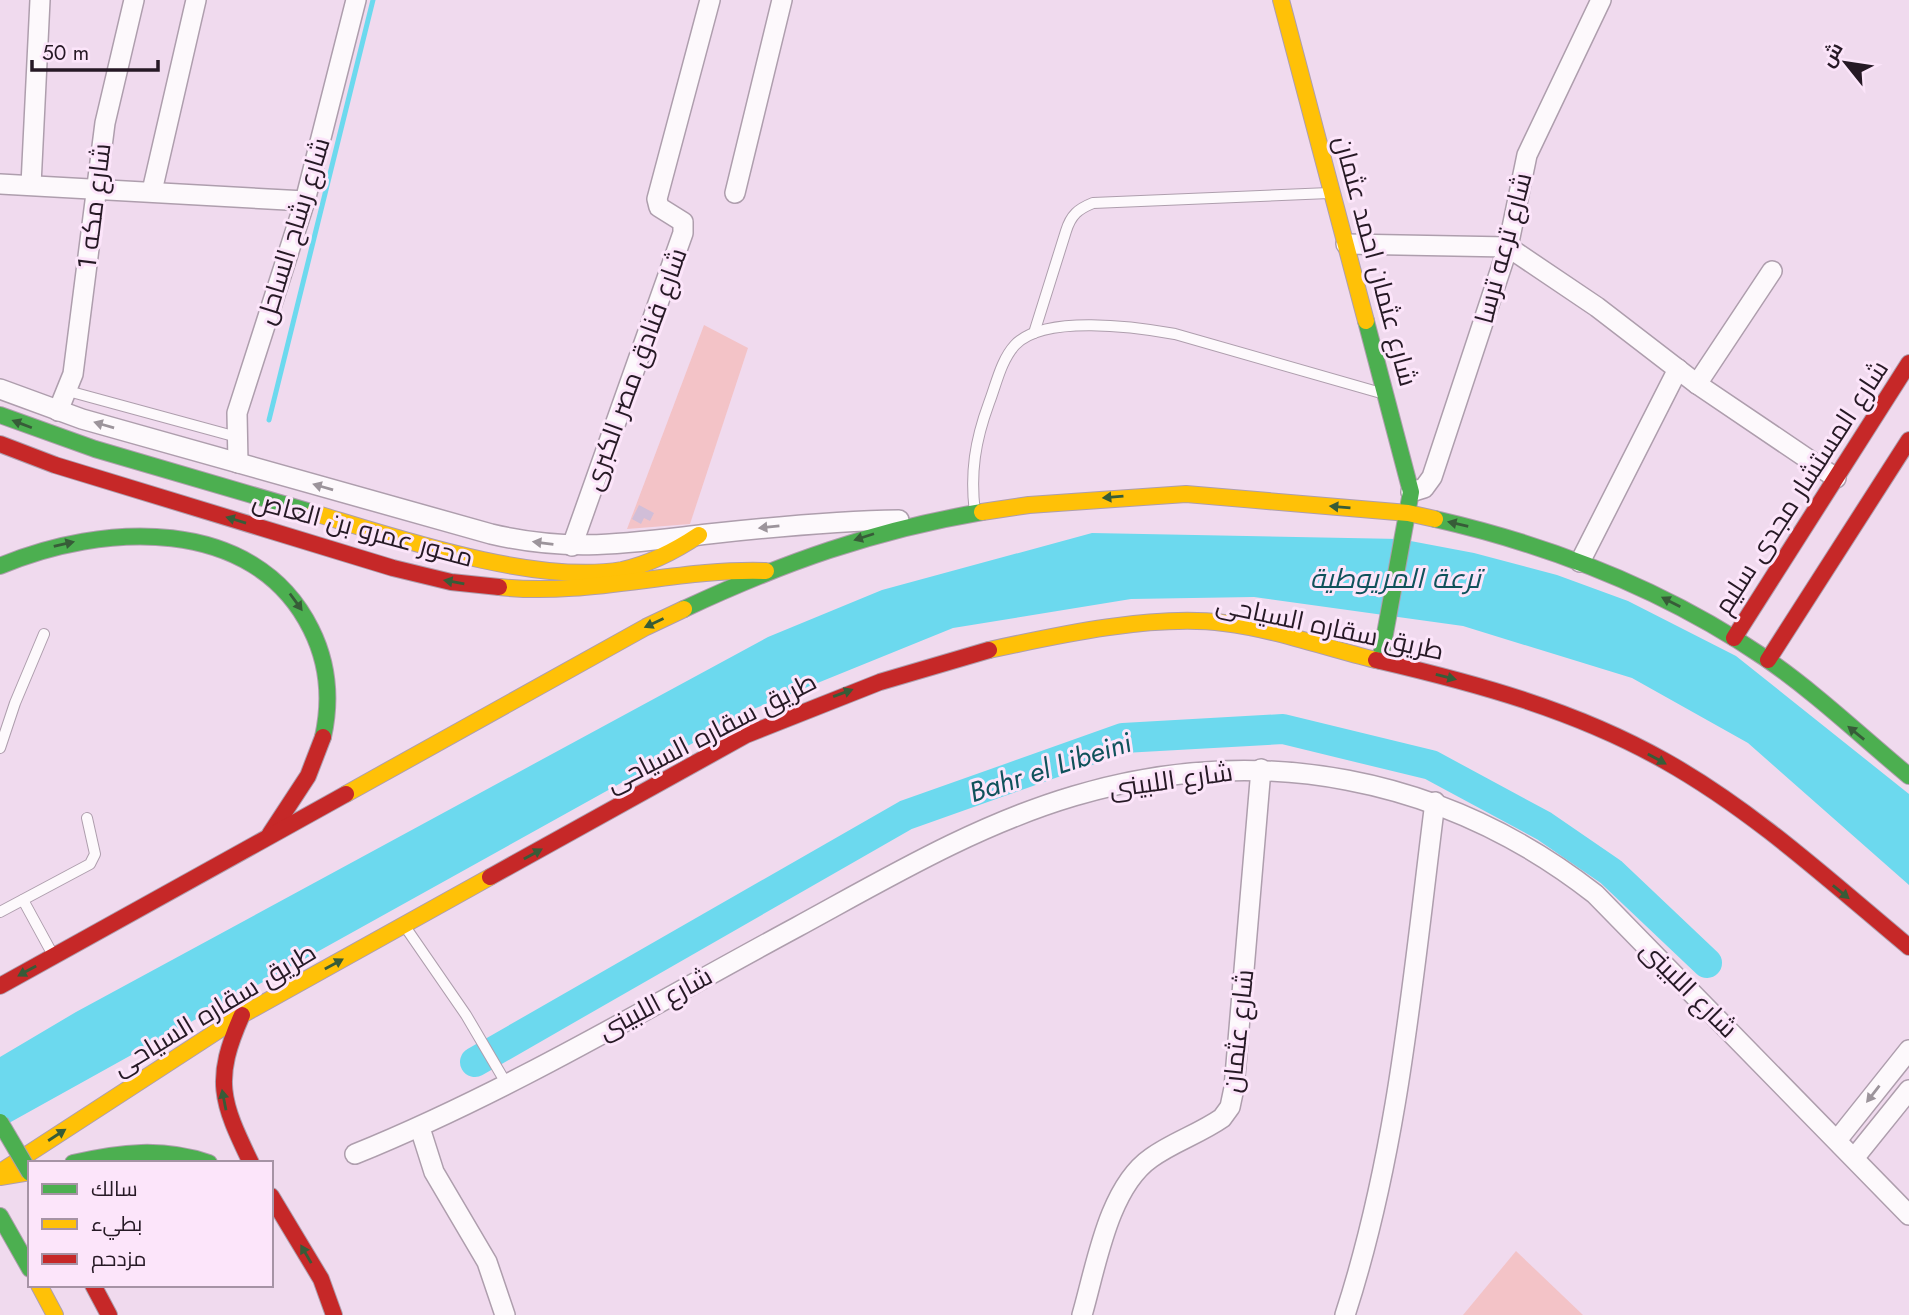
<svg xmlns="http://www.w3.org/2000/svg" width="1909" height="1315" viewBox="0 0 1909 1315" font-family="Jost,Cairo,sans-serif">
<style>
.green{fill:#f3c3c7}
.water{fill:#6cd9ee}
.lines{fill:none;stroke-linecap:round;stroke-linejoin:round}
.stream{stroke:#6cd9ee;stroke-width:5}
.river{stroke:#6cd9ee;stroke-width:30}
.building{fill:#d1bed8}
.lane-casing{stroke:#ae9ead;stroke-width:12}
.street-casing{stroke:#ae9ead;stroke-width:22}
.fast-casing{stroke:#ae9ead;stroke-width:18}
.slow-casing{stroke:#ae9ead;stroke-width:18}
.jam-casing{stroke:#ae9ead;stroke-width:18}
.lane{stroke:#fdf9fc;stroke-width:10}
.street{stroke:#fdf9fc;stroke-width:19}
.fast{stroke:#4caf50;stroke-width:16}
.slow{stroke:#ffc107;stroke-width:16}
.jam{stroke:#c62828;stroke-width:16}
.fast-bridge-casing{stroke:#ae9ead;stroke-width:18;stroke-linecap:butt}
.fast-bridge{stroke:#4caf50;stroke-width:16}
.oneway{fill:#375c38}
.oneway2{fill:#9c949b}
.labels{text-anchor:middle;stroke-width:6;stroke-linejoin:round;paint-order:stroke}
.street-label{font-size:26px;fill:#261925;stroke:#fce5fa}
.water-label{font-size:28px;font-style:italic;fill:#0f525b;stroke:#fce5fa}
</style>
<rect width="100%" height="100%" fill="#f0daee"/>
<g class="green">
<path d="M704,325L748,348L690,524L627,529Z"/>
<path d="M1516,1251L1583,1315H1463Z"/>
</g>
<path class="water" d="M1092,533L1400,539L1474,553L1557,575L1628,601L1736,656L1909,794V885L1748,743L1632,678L1463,626L1254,597L1131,599L953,628L756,708L0,1128V1057L76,1012L768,637L882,590Z"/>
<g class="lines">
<path class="stream" d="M269,420L373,0"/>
<path class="river" d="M475,1062L906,815L1123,738L1283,729L1431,765L1544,826L1611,872L1707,963"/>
</g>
<path class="building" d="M639,505L654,513L650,521L644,518L641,524L632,519Z"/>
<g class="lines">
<g class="lane-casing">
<g id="lane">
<path d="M1034,333L1066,231C1071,215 1078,209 1093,203L1329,193"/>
<path d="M68,391L237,437"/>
<path d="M975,513C970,473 975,441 989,403C996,385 1001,360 1015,345C1044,314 1136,327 1175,334L1381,393"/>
<path d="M0,748L15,703L44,634"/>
<path d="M23,900L53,955"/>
<path d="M0,912L90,864L95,854L87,818"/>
<path d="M406,928L466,1015L506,1083"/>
</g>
</g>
<g class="street-casing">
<g id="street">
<path d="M0,184L305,201"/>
<path d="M31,185L40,0"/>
<path d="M152,191L196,0"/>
<path d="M735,193L782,0"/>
<path d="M1346,244L1508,247L1597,307L1697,384L1836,478"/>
<path d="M1697,384L1772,271"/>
<path d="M0,389L82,419L491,534C571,553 628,543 708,534C772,527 834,521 899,520"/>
<path d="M58,411L73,374L105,123L134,0"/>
<path d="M238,463L237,413L305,201L356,0"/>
<path d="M1411,492L1424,488L1432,477L1508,247L1527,155L1601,0"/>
<path d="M572,546L683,233V222L659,207L657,199L710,0"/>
<path d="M1580,562L1678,369"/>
<path d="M420,1128L434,1172L487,1262L505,1315"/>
<path d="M1838,1139L1909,1050"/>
<path d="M355,1154C508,1092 652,1005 797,927C887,878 976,825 1074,796C1259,741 1444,776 1595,894L1909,1215"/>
<path d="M1855,1157L1909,1090"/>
<path d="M1082,1315C1096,1267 1108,1188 1151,1158C1173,1142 1199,1134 1222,1118L1230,1107L1234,1088L1261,769"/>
<path d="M1345,1315C1399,1149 1413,975 1435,802"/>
</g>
</g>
<g class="fast-casing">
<g id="fast">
<path d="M1366,321L1411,492L1380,661"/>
<path d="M0,415L95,449L314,513"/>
<path d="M1435,519C1553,546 1665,590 1765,658C1816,693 1862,737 1909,776"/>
<path d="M0,566C101,523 254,514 311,629C328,663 331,701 323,737"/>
<path d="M684,609C782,563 875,530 982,512"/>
<path d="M73,1163C120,1152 163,1147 209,1163"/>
<path d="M0,1216L30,1269"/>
</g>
</g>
<g class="slow-casing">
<g id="slow">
<path d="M1281,0L1366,321"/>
<path d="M982,512L1029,505L1186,494L1408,513L1435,519"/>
<path d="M314,513C397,538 536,585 622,570C650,564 675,551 699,535"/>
<path d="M499,587C589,597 676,568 766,571"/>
<path d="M989,650C1058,635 1154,614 1224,623C1275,629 1326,648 1376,660"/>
<path d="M346,794L646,627L684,609"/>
<path d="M5,1169L242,1015L490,877"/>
<path d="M0,1177L30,1172"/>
<path d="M39,1285L55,1315"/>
</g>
</g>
<g class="jam-casing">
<g id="jam">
<path d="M0,444L55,465L393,568L451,582L499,587"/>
<path d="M1734,638L1909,363"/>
<path d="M1376,660C1475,683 1575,710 1665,761C1754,811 1831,882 1909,947"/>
<path d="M1768,660L1909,440"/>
<path d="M270,834L308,776L323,737"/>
<path d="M490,877L746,735L880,682L989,650"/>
<path d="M0,986L346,794"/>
<path d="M242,1015C213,1080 221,1101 251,1163"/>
<path d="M271,1196L321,1279L334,1315"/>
<path d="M93,1285L109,1315"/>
</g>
</g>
<use href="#lane" class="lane"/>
<use href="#street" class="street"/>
<use href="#fast" class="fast"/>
<use href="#slow" class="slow"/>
<use href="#jam" class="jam"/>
<g class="fast-bridge-casing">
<path id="fast-bridge" d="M0,1122L30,1173"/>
</g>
<use href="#fast-bridge" class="fast-bridge"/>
</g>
<defs><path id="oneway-solid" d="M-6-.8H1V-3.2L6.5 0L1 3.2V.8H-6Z" transform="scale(1.75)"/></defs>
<g class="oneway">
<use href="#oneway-solid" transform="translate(22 424) rotate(-159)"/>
<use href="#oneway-solid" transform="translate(1113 497) rotate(175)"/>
<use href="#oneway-solid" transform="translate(1340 507) rotate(-175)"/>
<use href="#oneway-solid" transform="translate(236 520) rotate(-163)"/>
<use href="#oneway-solid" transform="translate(1458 524) rotate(-167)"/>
<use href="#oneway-solid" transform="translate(864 537) rotate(162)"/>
<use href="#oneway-solid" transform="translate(64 544) rotate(-13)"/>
<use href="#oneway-solid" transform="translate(454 582) rotate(-170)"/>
<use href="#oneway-solid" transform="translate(296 602) rotate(54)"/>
<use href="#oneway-solid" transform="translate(1671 602) rotate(-153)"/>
<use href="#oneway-solid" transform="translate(654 623) rotate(155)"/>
<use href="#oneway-solid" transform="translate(1446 677) rotate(14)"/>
<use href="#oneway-solid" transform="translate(843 693) rotate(-20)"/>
<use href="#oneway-solid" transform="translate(1856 733) rotate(-141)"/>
<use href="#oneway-solid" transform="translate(1657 759) rotate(29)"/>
<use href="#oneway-solid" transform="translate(533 854) rotate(-29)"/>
<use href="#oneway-solid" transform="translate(1841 892) rotate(39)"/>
<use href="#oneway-solid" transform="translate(334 964) rotate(-29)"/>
<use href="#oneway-solid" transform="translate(27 971) rotate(151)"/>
<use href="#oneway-solid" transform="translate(224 1100) rotate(-101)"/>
<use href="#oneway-solid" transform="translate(57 1135) rotate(-33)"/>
<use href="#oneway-solid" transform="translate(306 1254) rotate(-120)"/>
</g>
<g class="oneway2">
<use href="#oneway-solid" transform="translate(104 425) rotate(-164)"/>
<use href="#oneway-solid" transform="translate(323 487) rotate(-164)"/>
<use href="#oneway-solid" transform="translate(769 527) rotate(174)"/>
<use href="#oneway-solid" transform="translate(543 543) rotate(-173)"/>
<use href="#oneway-solid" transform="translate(1873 1094) rotate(128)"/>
</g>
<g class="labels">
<g class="street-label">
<text transform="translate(94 206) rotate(-83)" y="9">شارع مكه 1</text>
<text transform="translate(293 231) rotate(-73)" y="9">شارع رشاح الساحل</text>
<text transform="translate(1503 248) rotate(-75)" y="9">شارع ترعه ترسا</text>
<text transform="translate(1376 261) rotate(75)" y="9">شارع عثمان احمد عثمان</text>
<text transform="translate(635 369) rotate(-70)" y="9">شارع فنادق مصر الكبرى</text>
<text transform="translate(1801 487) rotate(-57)" y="9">شارع المستشار مجدى سليم</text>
<text transform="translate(363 529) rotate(15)" y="9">محور عمرو بن العاص</text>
<text transform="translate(1330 627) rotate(12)" y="9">طريق سقاره السياحى</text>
<text transform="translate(711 732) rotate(-27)" y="9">طريق سقاره السياحى</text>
<text transform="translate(1171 780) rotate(-8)" y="9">شارع اللبينى</text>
<text transform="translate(1689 989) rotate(45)" y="9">شارع اللبينى</text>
<text transform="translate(655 1003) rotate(-28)" y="9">شارع اللبينى</text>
<text transform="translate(214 1009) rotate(-31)" y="9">طريق سقاره السياحى</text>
<text transform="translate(1238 1031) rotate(-84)" y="9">شارع عثمان</text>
</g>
<g class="water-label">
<text x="1395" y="588">ترعة المريوطية</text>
<text transform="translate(1050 767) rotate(-18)" y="10">Bahr el Libeini</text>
</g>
</g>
<rect x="28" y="1161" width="245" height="126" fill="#fce5fa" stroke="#a693a5" stroke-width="2"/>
<rect x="42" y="1184" width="35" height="10" fill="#4caf50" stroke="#a693a5" stroke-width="2"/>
<text x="91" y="1196" font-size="21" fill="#261925">سالك</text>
<rect x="42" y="1219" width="35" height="10" fill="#ffc107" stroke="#a693a5" stroke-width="2"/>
<text x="91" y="1231" font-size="21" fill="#261925">بطيء</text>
<rect x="42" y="1254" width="35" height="10" fill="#c62828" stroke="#a693a5" stroke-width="2"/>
<text x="91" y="1266" font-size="21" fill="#261925">مزدحم</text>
<g transform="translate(1846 63) rotate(300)" stroke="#fce5fa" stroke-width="5" paint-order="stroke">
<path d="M0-5L12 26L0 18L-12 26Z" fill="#261925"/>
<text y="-10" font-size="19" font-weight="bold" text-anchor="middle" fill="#261925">ش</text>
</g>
<path d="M32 60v10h126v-10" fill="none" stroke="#261925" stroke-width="3.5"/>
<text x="42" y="60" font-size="21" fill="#261925" stroke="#fce5fa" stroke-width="5" paint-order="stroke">50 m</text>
</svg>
